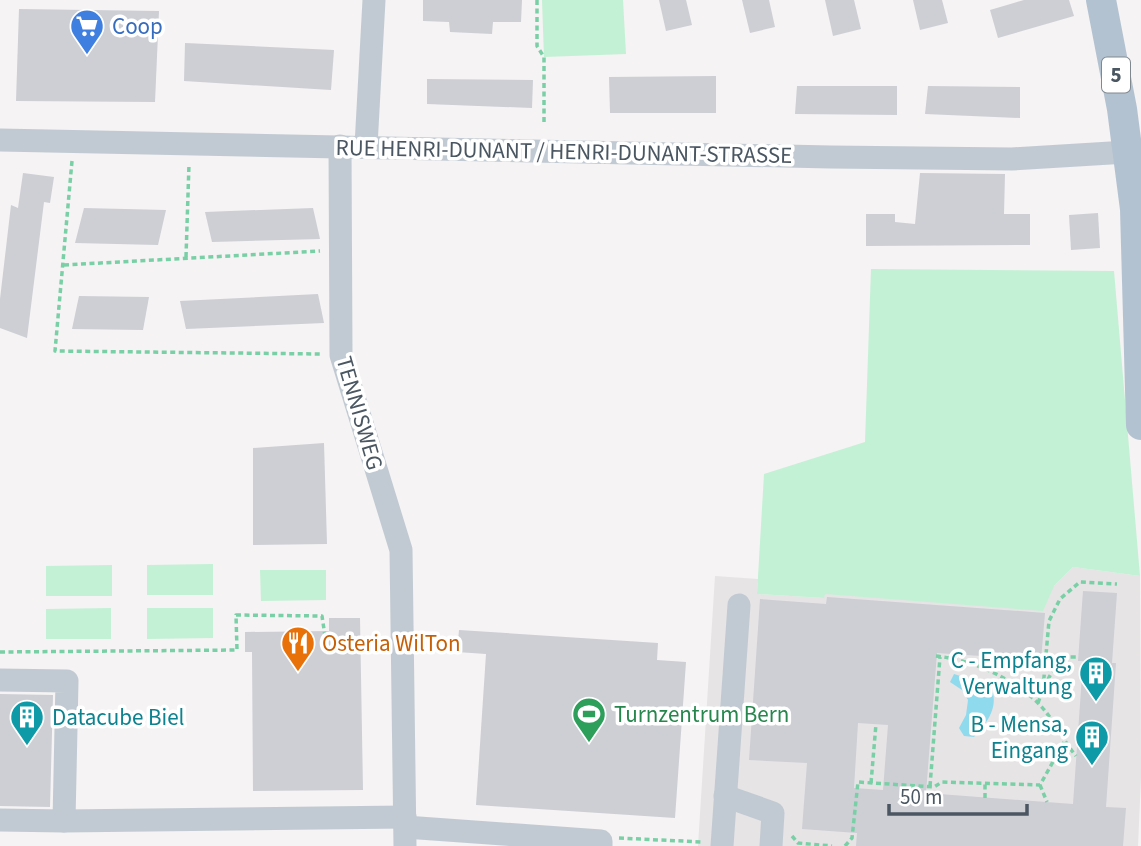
<svg xmlns="http://www.w3.org/2000/svg" width="1141" height="846" viewBox="0 0 1141 846" font-family="'Source Sans 3',sans-serif">
<style>
.education{fill:#e6e4e5}
.green{fill:#c3f1d5}
.water{fill:#90daee}
.building{fill:#cdcfd5;fill-rule:evenodd}
.lines{fill:none;stroke-linecap:round;stroke-linejoin:round}
.path{stroke:#7ad0a6;stroke-width:3.5;stroke-dasharray:5 3.5;stroke-linecap:butt}
.minor{stroke:#c1cad2;stroke-width:23}
.major{stroke:#b3c2d1;stroke-width:30}
.labels{text-anchor:middle;stroke-width:7;stroke-linejoin:round;paint-order:stroke}
.shield{fill:#fff;stroke:#808990;stroke-width:2}
.shield-label{font-size:21px;font-weight:bold;fill:#4a5661}
.shop-label{font-size:23px;fill:#366cbe;stroke:#fff;text-anchor:start}
.street-label{font-size:23px;fill:#4a5661;stroke:#fff}
.food-label{font-size:23px;fill:#c56008;stroke:#fff;text-anchor:start}
.culture-label{font-size:23px;fill:#0d838f;stroke:#fff;text-anchor:end}
.leisure-label{font-size:23px;fill:#27864d;stroke:#fff;text-anchor:start}
</style>
<rect width="100%" height="100%" fill="#f5f3f3"/>
<path class="education" d="M1073,567L1140,576L1141,777L1138,846H698L715,576L758,579L757,594L824,598V594L1054,586Z"/>
<g class="green">
<path d="M542,0H623L626,54L544,57Z"/>
<path d="M871,269L1114,271L1140,576L1073,567L1054,586L1043,611L825,594L824,598L757,594L764,474L865,442Z"/>
<path d="M213,564V595H147V565Z"/>
<path d="M112,565V596H46V566Z"/>
<path d="M260,570H326V600L261,601Z"/>
<path d="M111,608V639H46V609Z"/>
<path d="M147,608H213V638L147,639Z"/>
</g>
<path class="water" d="M954,674L979,682L993,693C997,710 986,724 974,737L964,736L959,728L966,715L968,700L962,690L950,682Z"/>
<g class="building">
<path d="M423,0H522L521,22H493L492,34L450,32L449,22L423,21Z"/>
<path d="M659,0H686L692,25L666,31Z"/>
<path d="M742,0H769L775,27L750,33Z"/>
<path d="M825,0H854L861,29L833,36Z"/>
<path d="M913,0H942L948,23L920,30Z"/>
<path d="M1024,0H1069L1074,16L998,38L990,10Z"/>
<path d="M19,9L159,11L155,102L16,101Z"/>
<path d="M185,43L334,50L331,90L184,81Z"/>
<path d="M716,76V113H610L609,77Z"/>
<path d="M427,79L533,80L532,108L427,104Z"/>
<path d="M797,86H897V115L795,114Z"/>
<path d="M928,86L1020,87V118L925,114Z"/>
<path d="M23,173L54,177L50,203L44,202L27,338L0,328V299L11,205L18,208Z"/>
<path d="M920,173L1005,174L1004,214H1030V245L866,246V214H895V222L915,224Z"/>
<path d="M84,208L166,210L158,245L75,243Z"/>
<path d="M313,208L320,239L212,242L205,212Z"/>
<path d="M1098,213L1100,248L1071,250L1069,215Z"/>
<path d="M318,294L324,323L186,329L180,301Z"/>
<path d="M79,296L149,297L143,330L72,329Z"/>
<path d="M324,443L327,544L253,545V448Z"/>
<path d="M1083,591L1117,593L1112,663H1116L1106,807L1126,808L1123,846H856L857,833L802,829L807,763L749,760L760,599L826,604L827,597L1045,613L1041,660L937,653L926,793L1073,804L1083,661H1078ZM858,723L888,725L883,790L854,788Z"/>
<path d="M329,618H360L363,790L253,791L252,652H245V632L329,631Z"/>
<path d="M459,630L658,643L657,660L686,662L675,818L476,805L486,654L457,652Z"/>
<path d="M0,694L53,695L50,807L0,806Z"/>
</g>
<g class="lines">
<g class="path">
<path d="M537,0V46L544,57V122"/>
<path d="M72,161L55,351L322,354"/>
<path d="M186,257L189,164"/>
<path d="M64,265L320,251"/>
<path d="M0,652L237,650L236,615L322,616L325,636"/>
<path d="M936,656C973,660 1012,678 1038,703C1054,719 1062,739 1076,756"/>
<path d="M1043,688L1049,621L1060,599L1080,582L1117,584"/>
<path d="M1038,703C1042,691 1054,662 1066,657C1067,657 1078,657 1078,657"/>
<path d="M871,783L876,724"/>
<path d="M1040,785L1047,802"/>
<path d="M930,786L940,657"/>
<path d="M985,798V783"/>
<path d="M792,836L798,843L832,846"/>
<path d="M619,838L702,842"/>
<path d="M845,846L852,838L858,782L934,787L942,782L1040,785L1064,742"/>
</g>
<g class="minor">
<path d="M0,140L831,157L1012,159L1127,152"/>
<path d="M340,146L341,355L401,550L405,846"/>
<path d="M366,146L374,0"/>
<path d="M0,680L67,681L64,821L0,820"/>
<path d="M725,796L773,813L771,846"/>
<path d="M64,821L405,817"/>
<path d="M405,827L601,841V846"/>
<path d="M722,846L739,605"/>
</g>
<path class="major" d="M1101,0L1122,109L1135,209L1141,425"/>
</g>
<defs>
<g id="supermarket-pin" transform="scale(1.75)"><path d="M0 17L-7.5 6A9.5 9.5 0 1 1 7.5 6Z" fill="#3f7fe0" stroke="#fff"/><path d="M-6-5.5h2.5l.6 2H6L4.5 2H-2.5L-4.4-4H-6ZM-1.5 3.2a1.3 1.3 0 1 0 .1 0ZM3 3.2a1.3 1.3 0 1 0 .1 0Z" fill="#fff"/></g>
<g id="restaurant-pin" transform="scale(1.75)"><path d="M0 17L-7.5 6A9.5 9.5 0 1 1 7.5 6Z" fill="#e8710a" stroke="#fff"/><path d="M-5-6h1v4h1v-4h1v4h1v-4h1v5L-1.5 .5V6h-2V.5L-5-1ZM5-6V6H3V1.5H1.5Q1.5-4 5-6Z" fill="#fff"/></g>
<g id="building-pin" transform="scale(1.75)"><path d="M0 17L-7.5 6A9.5 9.5 0 1 1 7.5 6Z" fill="#0f9aa8" stroke="#fff"/><path d="M-4-6H4V6H1V3H-1V6H-4ZM-2.5-4.3h1.7v1.8h-1.7ZM.8-4.3h1.7v1.8H.8ZM-2.5-1h1.7V.8h-1.7ZM.8-1h1.7V.8H.8Z" fill="#fff"/></g>
<g id="stadium-pin" transform="scale(1.75)"><path d="M0 17L-7.5 6A9.5 9.5 0 1 1 7.5 6Z" fill="#2e9e5b" stroke="#fff"/><path d="M0-5a6.5 5 0 1 0 0 10a6.5 5 0 1 0 0-10ZM-3.5-1.8h7v3.6h-7Z" fill="#fff"/></g>
</defs>
<g fill-rule="evenodd">
<use href="#supermarket-pin" x="87" y="26"/>
<use href="#restaurant-pin" x="298" y="643"/>
<use href="#building-pin" x="1096" y="673"/>
<use href="#stadium-pin" x="589" y="714"/>
<use href="#building-pin" x="27" y="717"/>
<use href="#building-pin" x="1092" y="737"/>
</g>
<g class="labels">
<rect class="shield" x="1102" y="57.5" width="28" height="35" rx="5"/>
<g class="shield-label">
<text x="1116" y="82">5</text>
</g>
<g class="shop-label">
<text x="112" y="34">Coop</text>
</g>
<g class="street-label">
<text transform="translate(564 151) rotate(1)" y="8">RUE HENRI-DUNANT / HENRI-DUNANT-STRASSE</text>
<text transform="translate(360 413) rotate(74)" y="8">TENNISWEG</text>
</g>
<g class="food-label">
<text x="322" y="651">Osteria WilTon</text>
</g>
<g class="culture-label">
<text x="1072" y="668">C - Empfang,<tspan x="1072" dy="26">Verwaltung</tspan></text>
<text x="52" y="725" text-anchor="start">Datacube Biel</text>
<text x="1068" y="732">B - Mensa,<tspan x="1068" dy="26">Eingang</tspan></text>
</g>
<g class="leisure-label">
<text x="614" y="722">Turnzentrum Bern</text>
</g>
</g>
<path d="M889 804v10h138v-10" fill="none" stroke="#4a5661" stroke-width="3.5"/>
<text x="900" y="804" font-size="21" fill="#4a5661" stroke="#ffffff" stroke-width="5" paint-order="stroke">50 m</text>
</svg>
